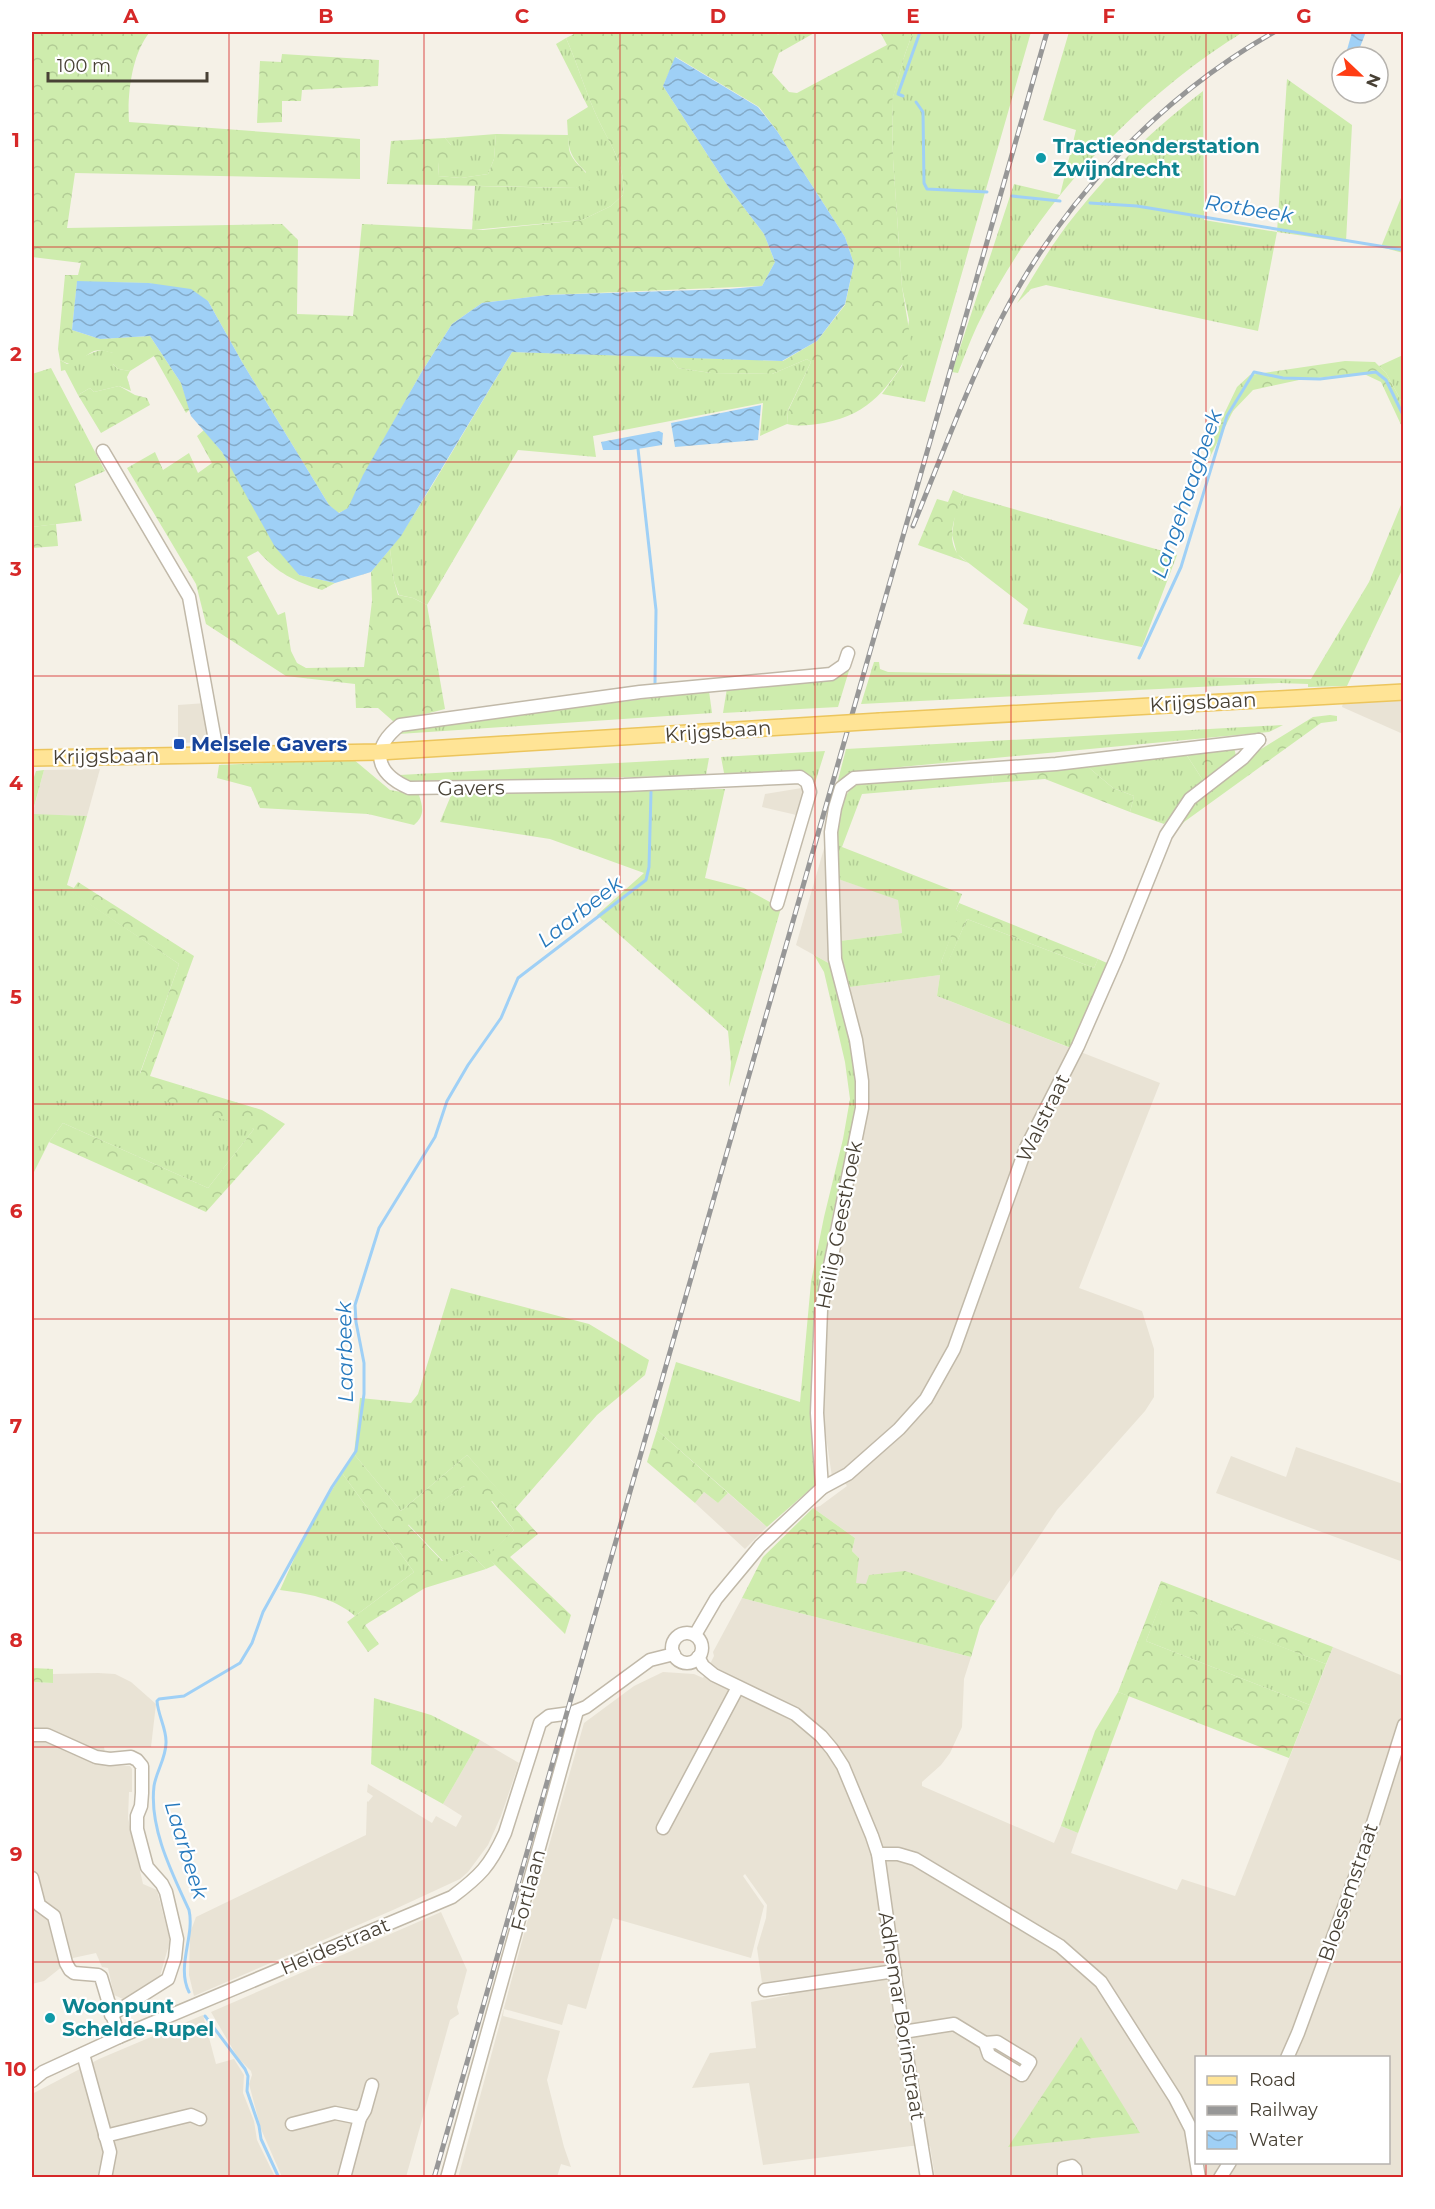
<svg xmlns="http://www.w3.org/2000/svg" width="1435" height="2209" viewBox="0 0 1435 2209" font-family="Montserrat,sans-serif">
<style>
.residential{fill:#e9e3d5;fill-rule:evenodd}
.grass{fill:url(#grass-tufts)}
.forest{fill:url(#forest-crowns)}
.water{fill:url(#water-waves)}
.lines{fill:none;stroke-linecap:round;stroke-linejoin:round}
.stream{stroke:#9fd0f6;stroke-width:3}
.minor-casing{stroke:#c1b9a9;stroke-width:15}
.major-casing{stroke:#ecc55d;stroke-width:18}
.minor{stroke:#fff;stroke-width:12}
.major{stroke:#ffe496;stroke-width:15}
.rail-casing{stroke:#979797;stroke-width:5}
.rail{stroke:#fff;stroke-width:3;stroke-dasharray:9;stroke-linecap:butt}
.major-bridge-casing{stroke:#ecc55d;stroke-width:18;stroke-linecap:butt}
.major-bridge{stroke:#ffe496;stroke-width:15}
.grid{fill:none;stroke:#d62828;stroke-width:1.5;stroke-opacity:0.55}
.culture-dot{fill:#0f9aa8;stroke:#fff;stroke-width:2}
.transit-dot{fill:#1a4fb4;stroke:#fff;stroke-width:2}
.labels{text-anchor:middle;stroke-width:4.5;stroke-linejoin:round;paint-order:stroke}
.culture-label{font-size:20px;font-weight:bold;fill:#0d838f;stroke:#fff;text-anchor:start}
.street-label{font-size:20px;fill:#484135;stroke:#fff}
.transit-label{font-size:20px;font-weight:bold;fill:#164399;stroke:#fff;text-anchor:start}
.water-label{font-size:21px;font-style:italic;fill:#2679bd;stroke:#fff}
.neatline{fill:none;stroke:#d62828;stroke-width:2}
.grid-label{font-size:20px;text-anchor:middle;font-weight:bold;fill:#d62828}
</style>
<defs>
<pattern id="grass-tufts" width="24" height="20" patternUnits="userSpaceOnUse" patternTransform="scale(1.5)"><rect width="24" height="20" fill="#ceecad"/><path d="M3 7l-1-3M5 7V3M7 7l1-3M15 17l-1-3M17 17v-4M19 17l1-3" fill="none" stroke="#b2cc95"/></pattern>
<pattern id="forest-crowns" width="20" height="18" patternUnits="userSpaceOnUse" patternTransform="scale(1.5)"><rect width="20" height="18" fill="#ceecad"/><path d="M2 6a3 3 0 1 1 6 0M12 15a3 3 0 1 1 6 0" fill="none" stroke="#b2cc95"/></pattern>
<pattern id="water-waves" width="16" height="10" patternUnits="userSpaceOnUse" patternTransform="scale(1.5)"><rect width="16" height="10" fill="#9fd0f6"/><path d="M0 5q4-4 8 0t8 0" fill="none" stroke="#84aac8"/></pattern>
</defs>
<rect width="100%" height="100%" fill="#f5f1e7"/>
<g class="residential">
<path d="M1403,700V734L1342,707L1343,703Z"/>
<path d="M206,703L210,742L178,743V705Z"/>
<path d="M100,769L87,816L32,815L44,770Z"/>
<path d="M814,786L805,817L762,807L765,794Z"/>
<path d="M825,845L827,846L832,965L796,945Z"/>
<path d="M838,879L898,899L902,933L840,941Z"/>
<path d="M940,975L937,996L1160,1083L1079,1288L1142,1311L1154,1349V1397L1145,1411L1057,1510L996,1601L982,1597L855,1583L859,1558L852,1551L855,1538L813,1508L820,1506L847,1486L840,1476L832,1477L822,1409L826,1314L866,1076L850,987Z"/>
<path d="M1296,1447L1403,1484V1562L1216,1493L1231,1456L1286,1477Z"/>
<path d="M704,1492L718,1503L728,1493L767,1527L745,1549L695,1503Z"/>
<path d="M742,1598L971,1657L964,1679L962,1727L950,1753L941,1765L922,1782V1786L1054,1843L1061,1826L1078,1833L1071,1853L1177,1890L1182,1879L1235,1896L1333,1647L1403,1676V2177H935L930,2146H911L763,2165L749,2083L692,2088L710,2053L756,2048L751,2002L789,1995L787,1979L762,1983L757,1948L766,1918L767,1905L745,1874L743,1876L764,1906L751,1958L613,1918L586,2009L568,2004L562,2025L504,2009L503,2016L560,2031L547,2080L564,2147L571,2167L561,2164L557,2177L458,2178L528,1919L584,1723L634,1686L663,1672L694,1674L703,1678L714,1656L713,1652ZM1196,2058H1388V2162H1196Z"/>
<path d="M98,1673L115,1674L131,1682L156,1704L151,1747H104L107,1765L130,1766L132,1769V1792H129L128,1818L143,1884L157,1890L170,1941L160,1976L123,1999L114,1995L108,1968L102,1967L96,1953L73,1958L44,1981L32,1984V1682L52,1683L53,1674Z"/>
<path d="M480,1740L519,1763L501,1816L488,1845L468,1872L460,1879L393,1910L194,1996L189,1975L190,1933L196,1917L366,1835L367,1801L368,1802L373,1796L367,1792L368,1784L432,1823L436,1816L456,1827L462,1816L443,1804Z"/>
<path d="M441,1912L467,1970L457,2007L459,2014L450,2020L406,2177H282L261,2129L249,2084L252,2075L251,2071L238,2058L211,2012Z"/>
<path d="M203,2015L216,2064L234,2059L244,2075L243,2093L254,2121L257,2140L275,2177L32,2178V2094L99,2059Z"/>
</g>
<g class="grass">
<path d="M773,32H816L779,53V35Z"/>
<path d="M913,32H1031L925,402L882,394L902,366L909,320L902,287L893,159L892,100L905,54Z"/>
<path d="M1069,32H1243C1133,100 1033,209 977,326C970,341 964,357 958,373L952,372L1014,184L1060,195L1076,130L1043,120Z"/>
<path d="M566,38C578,65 586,94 599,121C611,146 626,166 623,195L611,206L582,220L472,230L475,186L576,188L586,172C566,153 569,146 567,120L588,107L556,44Z"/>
<path d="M1287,79L1352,125L1346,242L1277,232L1258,331L1046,285L1031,289L1017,303C1035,273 1053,242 1075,215C1112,168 1156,127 1203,91L1204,220L1277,232Z"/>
<path d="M496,134L494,159L488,174L461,178L438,176L439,162L451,145L445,138Z"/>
<path d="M1403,193V253L1381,247Z"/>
<path d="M102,350L114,353L113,364L118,369L130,371L127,377L131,391L119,386L94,392L90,388L78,395L65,370L61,371L60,360L67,364C79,360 90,352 102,350Z"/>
<path d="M512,352L670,357L678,368L711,373L772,374L807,359L811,362L788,410L787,424L760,436L763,403L593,436L596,457L518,450L427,605L413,598L399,595L394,581L390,549L401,535L433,484Z"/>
<path d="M1403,355V404L1386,373L1379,366Z"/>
<path d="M51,368L105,471L75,484L82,521L32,527V374Z"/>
<path d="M964,495L1177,555L1142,647L1023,624L1028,609L957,554L952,535L955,514Z"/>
<path d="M1403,500V568L1347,686L1308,687V684L1279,683L861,704L874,662H879L880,669L888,672L1311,679L1369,582Z"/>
<path d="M848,653L854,654L838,707L723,713L727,688L833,679C847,673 846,667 848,653Z"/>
<path d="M709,691L712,713L399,734L401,729Z"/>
<path d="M1283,725L1269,732L869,770L853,774L837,784L846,749Z"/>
<path d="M825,751L814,786L809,776L800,772L724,773L721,757Z"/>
<path d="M1186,754L1204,782L1186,797L1164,824L1130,812L1134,796L1113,788L1087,766Z"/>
<path d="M709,758L706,775L412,783L400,779L399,775Z"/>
<path d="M44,770L32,814L87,816L67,885L74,888L72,892L179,964L140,1073L254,1129L208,1188L63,1123L49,1142L32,1176V783L36,771Z"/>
<path d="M993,775L992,783L862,794L842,847L962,894L956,910L961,912L941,962L947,964L967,919L1094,968L1098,959L1107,963L1071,1048L937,996L940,975L850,987L840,956V941L902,933L898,900L838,879C837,848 828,788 868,781Z"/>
<path d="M725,789L705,878L744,888L781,908L729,1087L731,1063L728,1031L597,915L644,873L550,839L440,822L452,793Z"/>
<path d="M814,955L832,965C842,1009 862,1068 857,1112C852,1148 839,1183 832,1219C815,1309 812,1394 815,1485L767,1527L657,1430L676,1362L800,1402L811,1282L824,1217L843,1139L850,1099L845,1062L824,972Z"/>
<path d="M451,1288L589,1324L649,1360L645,1375L597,1415L515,1509L467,1455L401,1511L354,1454L360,1398L411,1403L418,1394Z"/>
<path d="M342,1473L414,1572L355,1616C333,1597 308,1594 280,1590L303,1539Z"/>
<path d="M464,1486L491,1501L514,1530L488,1557L495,1565L486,1569L467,1550L443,1561L408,1524Z"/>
<path d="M1162,1600L1326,1664L1310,1705L1146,1641Z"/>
<path d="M1118,1692L1129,1696L1078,1833L1061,1826L1095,1731Z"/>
<path d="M374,1698L431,1715L480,1740L443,1804L371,1764Z"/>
</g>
<g class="forest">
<path d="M32,32H150C132,53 127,94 129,122L360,139V179L75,173L67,228L282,224L298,240L297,314L353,316L362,224L483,230L582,220L611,206L623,195C626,165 611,147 599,121C586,94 578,65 566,38L578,32H773L779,35V53L772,73L789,92L797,93L887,45L880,32H913L905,54L892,101L893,159L902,287L912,348C889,387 871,414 824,423C810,425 800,427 787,424L788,411L811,362L807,359L772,374L711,373L678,368L670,357L783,361L817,341L845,305L854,264L845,237L777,131L759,107L676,57L663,86L729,188L764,234L775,262L762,286L547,295L482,303L452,324L421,373L364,475L348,509L338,513L329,505L242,362L208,301L149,283L77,282L72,330L100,339L150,336L181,383L190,409L186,413L154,356L130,371L118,369L113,364V353C107,352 101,349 94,351C79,358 78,370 60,360L58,349L65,275H78L81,263L32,257Z"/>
<path d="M282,54L379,60L378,86L302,90L301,101H282V122L257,123L260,61L281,62Z"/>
<path d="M496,134L568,135C569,141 568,149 571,155C576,165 586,170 590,180L576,188L387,184L391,141L445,138L451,145L454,154L449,161L439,162L438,176L461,178L488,174L494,159Z"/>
<path d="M1345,361L1375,362L1386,373L1403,404V429L1381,382L1362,373L1299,380L1253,390L1233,411L1208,461L1203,458L1237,387L1250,375Z"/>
<path d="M119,386L135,395L147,398L150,405L101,433L78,395L90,388L94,392Z"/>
<path d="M204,430L222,452L299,575L335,583L322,590C294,581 277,573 258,551L247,557L278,615L285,612L291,651L297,663L306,668L364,667L372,601L371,572L390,549L394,581L398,595L413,598L427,605L445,709L394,722L378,708H356L355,684L286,676L206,624L196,584L127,468L155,452L163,470L189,453L198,473L212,463L197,436Z"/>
<path d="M953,490L964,495C956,512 945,537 958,554C960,558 966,561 969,563L918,545L937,499L948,502Z"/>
<path d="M56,524L58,546L32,548V527Z"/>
<path d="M1330,715L1337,716V721L1321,723L1184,822L1175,833L1174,827L1190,806L1258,751L1313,717Z"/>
<path d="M1234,747L1236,756L1204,782L1186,754Z"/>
<path d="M353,759L390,790L419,795C423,807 425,816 414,825L368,814L260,808L251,787L217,778L219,765Z"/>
<path d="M1087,766L1113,788L1134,796L1130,812L1045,779L992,783L993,775Z"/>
<path d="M78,882L194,956L150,1076L262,1110L285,1124L206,1212L49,1142L63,1123L208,1188L254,1129L134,1091L179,964L71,892Z"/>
<path d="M959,903L1098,959L1094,968L967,919L947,965L941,962L960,912L956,910Z"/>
<path d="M657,1430L728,1493L718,1503L704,1492L695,1503L647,1462Z"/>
<path d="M354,1454L401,1511L467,1455L538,1534L510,1557L571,1615L565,1634L487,1557L514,1530L492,1501L480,1507L464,1486L408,1525L442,1561L467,1550L486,1569L425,1588L365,1625L379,1644L368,1652L347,1622L414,1572L342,1473Z"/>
<path d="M813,1508L855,1538L852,1551L859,1558L856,1583L866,1584L869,1575L905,1571L996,1601L980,1626L971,1657L742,1598L763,1557Z"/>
<path d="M1161,1581L1333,1647L1326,1664L1162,1601L1146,1641L1310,1705L1289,1758L1118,1692Z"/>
<path d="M32,1668L53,1669V1683L32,1682Z"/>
<path d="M1081,2037L1140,2133L1008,2147Z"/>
</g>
<g class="water">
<path d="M1352,32H1366L1356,57H1345Z"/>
<path d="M675,57L758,107L777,131L845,237L854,264L845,304L817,341L782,361L512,352L401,536L371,572L335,583L299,575L275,547L222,452L191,416L181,383L150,336L100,339L72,330L77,281L149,283L191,289L208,301L242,362L329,505L339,513L348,508L363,475L421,373L452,324L482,303L547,295L729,289L762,286L775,262L764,234L729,188L663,86Z"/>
<path d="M761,405L758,440L675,447L671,423Z"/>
<path d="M659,431L663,433L662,445L631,450H603L601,442Z"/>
</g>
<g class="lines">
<g class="stream">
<path d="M903,96L898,94L920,32"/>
<path d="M916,102L923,112L924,183L927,189L987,192"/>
<path d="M1012,196L1060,201"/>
<path d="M1090,203L1137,206L1404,250"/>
<path d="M638,449L656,610L655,683"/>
<path d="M1139,658L1181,567L1227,416L1254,372L1283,378L1320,379L1376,372L1386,380L1404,417"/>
<path d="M189,1992C176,1966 195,1936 189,1910C172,1873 149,1828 154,1786C156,1772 167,1756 166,1741C166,1728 158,1715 157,1701L159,1699L184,1696L240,1663L252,1643L263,1612L332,1487L356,1451L364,1394V1363L356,1322L355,1305L379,1228L435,1137L447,1101L468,1065L501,1018L518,978L646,880L649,867L651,792"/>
<path d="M205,2016L245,2069L248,2076L247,2091L259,2126L261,2139L279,2178"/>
</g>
<g class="minor-casing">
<g id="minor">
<path d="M103,451L189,597L216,746L221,754"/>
<path d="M777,904L810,792L807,782L800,777L624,785L409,788C375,773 370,749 400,725L640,692L831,674L844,665L848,653"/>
<path d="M822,1488L817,1413L821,1310L862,1108V1081L856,1040L835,959L831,832L835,808L841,788L854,778L1056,764L1259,740"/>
<circle cx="687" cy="1648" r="15"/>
<path d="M695,1635L716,1599L760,1546L822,1488L848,1474L899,1429L926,1399L954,1349L1026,1148L1078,1046L1117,957L1166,835L1190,799L1243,758L1259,740"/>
<path d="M698,1657L703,1666L714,1675L795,1714L821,1736L832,1749L843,1766L872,1836L878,1854L903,2032L927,2178"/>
<path d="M32,1735H47L96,1757L110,1759L131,1757L137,1760L142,1766V1793L141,1806L137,1816V1829L147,1867L162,1884L166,1892L177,1939L175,1958L168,1979L111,2015"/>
<path d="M663,1828L738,1687"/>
<path d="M878,1854H898L915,1859L1060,1946L1101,1982L1175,2098L1191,2129L1199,2178"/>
<path d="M32,1878L39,1905L54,1916L66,1963L70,1970L74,1973L98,1975L101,1977L119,2037"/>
<path d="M765,1990L895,1971"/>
<path d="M903,2032L954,2024L985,2043L989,2055L1022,2075L1030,2062L997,2042L985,2043"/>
<path d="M83,2054L110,2152L105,2178"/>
<path d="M1287,2058L1298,2033L1362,1858L1404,1725"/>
<path d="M32,2081L43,2072L119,2037L452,1897C480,1876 490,1866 505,1833L540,1723L549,1716L571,1713L586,1707L650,1660L674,1654"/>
<path d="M292,2124L335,2113L360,2118"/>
<path d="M105,2136L191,2115L200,2119"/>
<path d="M344,2178L360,2118L365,2110L372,2085"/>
<path d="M447,2178L577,1711"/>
<path d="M1064,2178V2168L1072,2166L1075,2169L1076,2178"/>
<path d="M1220,2178L1230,2162"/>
</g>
</g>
<g class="major-casing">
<g id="major">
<path d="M880,721L1404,692"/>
<path d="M32,758L379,752L815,725"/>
</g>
</g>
<use href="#minor" class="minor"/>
<use href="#major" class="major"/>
<g class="rail-casing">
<g id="rail">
<path d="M913,526C941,458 967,387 1000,321C1061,202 1158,98 1274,32"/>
<path d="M434,2178L1047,32"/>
</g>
</g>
<use href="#rail" class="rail"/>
<g class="major-bridge-casing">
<path id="major-bridge" d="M815,725L880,721"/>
</g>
<use href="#major-bridge" class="major-bridge"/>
</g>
<path class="grid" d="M229,32V2178M424,32V2178M620,32V2178M815,32V2178M1011,32V2178M1206,32V2058M32,247H1404M32,462H1404M32,676H1404M32,890H1404M32,1104H1404M32,1319H1404M32,1533H1404M32,1747H1404M32,1962H1404M1206,2162V2178"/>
<g class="culture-dot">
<circle cx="1041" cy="158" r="6"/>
<circle cx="50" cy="2018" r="6"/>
</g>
<rect class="transit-dot" x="173" y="738" width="12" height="12" rx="3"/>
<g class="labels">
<g class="culture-label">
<text x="1053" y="153">Tractieonderstation<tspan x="1053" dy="23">Zwijndrecht</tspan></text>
<text x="62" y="2013">Woonpunt<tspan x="62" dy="23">Schelde-Rupel</tspan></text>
</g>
<g class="street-label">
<text transform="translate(1203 702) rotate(-3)" y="7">Krijgsbaan</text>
<text transform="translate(718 731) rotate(-4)" y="7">Krijgsbaan</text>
<text transform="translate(106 756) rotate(-1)" y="7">Krijgsbaan</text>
<text transform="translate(471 788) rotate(-1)" y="7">Gavers</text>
<text transform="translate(1043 1118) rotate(-64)" y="7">Walstraat</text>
<text transform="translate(839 1225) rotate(-79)" y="7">Heilig Geesthoek</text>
<text transform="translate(528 1890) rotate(-75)" y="7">Fortlaan</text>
<text transform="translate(1348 1892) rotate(-71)" y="7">Bloesemstraat</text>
<text transform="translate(335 1946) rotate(-23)" y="7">Heidestraat</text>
<text transform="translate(902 2016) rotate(81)" y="7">Adhemar Borinstraat</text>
</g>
<g class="transit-label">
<text x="191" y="751">Melsele Gavers</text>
</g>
<g class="water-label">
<text transform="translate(1249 209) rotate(9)" y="7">Rotbeek</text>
<text transform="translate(1187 494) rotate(-71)" y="7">Langehaagbeek</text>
<text transform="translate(580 912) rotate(-38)" y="7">Laarbeek</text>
<text transform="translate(345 1352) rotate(-91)" y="7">Laarbeek</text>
<text transform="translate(186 1850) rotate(73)" y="7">Laarbeek</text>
</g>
</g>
<rect width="1435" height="2209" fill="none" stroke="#ffffff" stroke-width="66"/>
<rect x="1195" y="2056" width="195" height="108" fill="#ffffff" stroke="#b6b3ae" stroke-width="1.5"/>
<rect x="1207" y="2076" width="30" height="9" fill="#ffe496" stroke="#b6b3ae" stroke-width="1.5"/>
<text x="1249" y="2086" font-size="18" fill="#484135">Road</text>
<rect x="1207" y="2106" width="30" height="9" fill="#979797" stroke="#b6b3ae" stroke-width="1.5"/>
<text x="1249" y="2116" font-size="18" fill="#484135">Railway</text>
<rect x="1207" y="2131" width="30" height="18" fill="url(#water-waves)" stroke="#b6b3ae" stroke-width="1.5"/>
<text x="1249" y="2146" font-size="18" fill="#484135">Water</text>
<g transform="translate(1360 75) rotate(113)"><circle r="28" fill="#ffffff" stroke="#b6b3ae" stroke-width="1.5"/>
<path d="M0-4.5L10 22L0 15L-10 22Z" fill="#ff3d14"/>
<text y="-9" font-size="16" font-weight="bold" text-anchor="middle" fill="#484135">N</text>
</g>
<path d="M48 72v9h159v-9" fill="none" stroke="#484135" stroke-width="3"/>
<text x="57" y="72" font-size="18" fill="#484135" stroke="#ffffff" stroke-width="4.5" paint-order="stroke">100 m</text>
<rect x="33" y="33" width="1369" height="2143" class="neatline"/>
<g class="grid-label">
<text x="131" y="23">A</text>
<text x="326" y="23">B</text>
<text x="522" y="23">C</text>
<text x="718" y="23">D</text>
<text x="913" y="23">E</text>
<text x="1109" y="23">F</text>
<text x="1304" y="23">G</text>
<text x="16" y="147">1</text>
<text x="16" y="361">2</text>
<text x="16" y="576">3</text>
<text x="16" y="790">4</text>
<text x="16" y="1004">5</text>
<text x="16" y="1218">6</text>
<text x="16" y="1433">7</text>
<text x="16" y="1647">8</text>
<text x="16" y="1861">9</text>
<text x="16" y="2076">10</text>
</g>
</svg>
